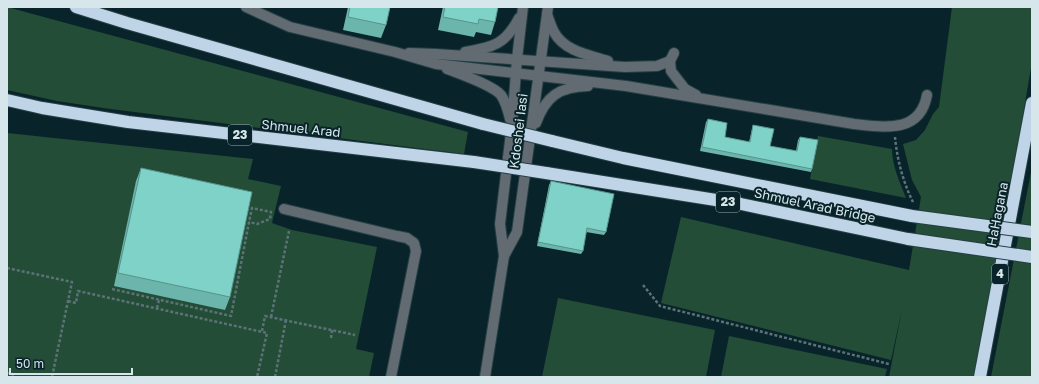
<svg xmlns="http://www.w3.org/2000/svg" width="1039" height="384" viewBox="0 0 1039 384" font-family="'Golos Text',sans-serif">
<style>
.green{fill:#234d36}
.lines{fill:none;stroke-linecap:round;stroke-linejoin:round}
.minor-casing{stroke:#253f45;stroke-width:12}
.highway-casing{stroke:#253f45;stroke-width:14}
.path{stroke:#5c7278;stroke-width:2.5;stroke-dasharray:3 2;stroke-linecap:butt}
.minor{stroke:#626a72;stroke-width:10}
.highway{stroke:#bfd4e7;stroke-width:12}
.highway-bridge-casing{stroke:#253f45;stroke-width:14;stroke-linecap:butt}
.highway-bridge{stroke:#bfd4e7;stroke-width:12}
.wall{fill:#6cb5ac}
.building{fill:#7ed2c8;stroke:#58938c}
.labels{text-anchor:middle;stroke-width:4;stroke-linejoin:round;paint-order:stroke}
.shield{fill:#08242a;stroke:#99acb0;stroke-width:1}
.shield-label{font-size:12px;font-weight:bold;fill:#d7e6ea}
.street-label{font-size:13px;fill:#d7e6ea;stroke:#08242a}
</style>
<rect width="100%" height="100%" fill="#08242a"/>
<g class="green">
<path d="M7,7L468,132L464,154L103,108L57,101L7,90Z"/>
<path d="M952,7H1032V62L1006,213L974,377H889L902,309L891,360L661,303L681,217L909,270L921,197L912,180L903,144L916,140L925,130L933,114L939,107Z"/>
<path d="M7,133L253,159L248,179L281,186L272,223L292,230L377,247L356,349L374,353L369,377H7Z"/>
<path d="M818,136L892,149C892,166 900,182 906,198L810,179Z"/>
<path d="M1032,167V377H991Z"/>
<path d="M558,298L715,330L706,377H542Z"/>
<path d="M729,336L887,369L885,377H721Z"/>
</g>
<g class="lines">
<g class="minor-casing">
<g id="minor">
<path d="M246,7L290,27L395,52L436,64L626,86L854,124C884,127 920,134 927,95"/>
<path d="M547,14C549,20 551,26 554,32C564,51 589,55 608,61"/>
<path d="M465,52C493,47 505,45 519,18"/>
<path d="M409,53L436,54L625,67L657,66L670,61"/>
<path d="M674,53L670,61L671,71L685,89L696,95"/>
<path d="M447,69C460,74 492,85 501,95C506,102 508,111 510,119"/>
<path d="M536,123C546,96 559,87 588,86"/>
<path d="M284,209L397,236L407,238L414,243L416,251L391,377"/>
<path d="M504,256L517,232L548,7"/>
<path d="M485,377L504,256L500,224L512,124L517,59L523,7"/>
</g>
</g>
<g class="highway-casing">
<g id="highway">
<path d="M76,7L127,23L483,124"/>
<path d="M7,100L42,108L128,122L474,162"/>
<path d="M552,141L623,158L912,216"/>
<path d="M546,173L741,204L908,239"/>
<path d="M980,377L1032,103"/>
</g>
</g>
<g class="path">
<path d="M895,137C897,159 903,182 913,202"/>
<path d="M7,268L72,282L52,377"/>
<path d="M643,285L660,306L889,364"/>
<path d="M112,289L231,316L249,222L252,208L271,212L270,219L257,224L249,222"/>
<path d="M68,301L76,303L78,291L267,333L257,377"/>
<path d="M157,308L159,300"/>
<path d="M271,317L289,231"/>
<path d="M262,331L265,316L355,335"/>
<path d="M331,338L332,330"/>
<path d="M7,373L13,374L12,377"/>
<path d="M275,377L286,320"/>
</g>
<use href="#minor" class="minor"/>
<use href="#highway" class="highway"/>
<g class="highway-bridge-casing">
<g id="highway-bridge">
<path d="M483,124L552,141"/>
<path d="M474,162L546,173"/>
<path d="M912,216L1032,232"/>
<path d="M908,239L1032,257"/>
</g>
</g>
<use href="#highway-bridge" class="highway-bridge"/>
</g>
<g class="wall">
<path d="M348,7H390L386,25L381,38L343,30Z"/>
<path d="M443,7H498L495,22L491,35L476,32L474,37L438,30Z"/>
<path d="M708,119L725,137L749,142L753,125L770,146L796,151L798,140L800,137L812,169L811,172L700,151L706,122Z"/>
<path d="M141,168L230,297L225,310L114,286L136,181Z"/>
<path d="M551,181L606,232L604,235L586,232L583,251L581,254L537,246L549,185Z"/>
</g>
<g class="building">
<path d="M350,7H390L386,25L348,17Z"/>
<path d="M445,7H498L495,22L479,19L478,24L443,17Z"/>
<path d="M708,119L727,123L725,137L750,142L753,125L774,129L770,146L797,151L800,137L818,140L812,169L702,147Z"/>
<path d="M141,168L252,192L230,297L118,273Z"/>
<path d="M551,181L614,194L606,232L587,228L583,251L538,242Z"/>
</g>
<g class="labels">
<g class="shield">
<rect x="228" y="125" width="24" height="20" rx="3"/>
<rect x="716" y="192" width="24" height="20" rx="3"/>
<rect x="992" y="264" width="16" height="20" rx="3"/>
</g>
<g class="shield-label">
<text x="240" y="139">23</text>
<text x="728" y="206">23</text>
<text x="1000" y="278">4</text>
</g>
<g class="street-label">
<text transform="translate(301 128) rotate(6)" y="5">Shmuel Arad</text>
<text transform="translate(518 131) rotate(-83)" y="5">Kdoshei Iasi</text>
<text transform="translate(815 205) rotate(12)" y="5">Shmuel Arad Bridge</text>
<text transform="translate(997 214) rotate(-79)" y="5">HaHagana</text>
</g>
</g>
<rect width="1039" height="384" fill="none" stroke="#d7e6ea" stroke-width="16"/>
<path d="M10 368v6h122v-6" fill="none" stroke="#d7e6ea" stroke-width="2"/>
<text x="16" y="368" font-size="12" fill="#d7e6ea" stroke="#08242a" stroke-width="3" paint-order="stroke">50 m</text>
</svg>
